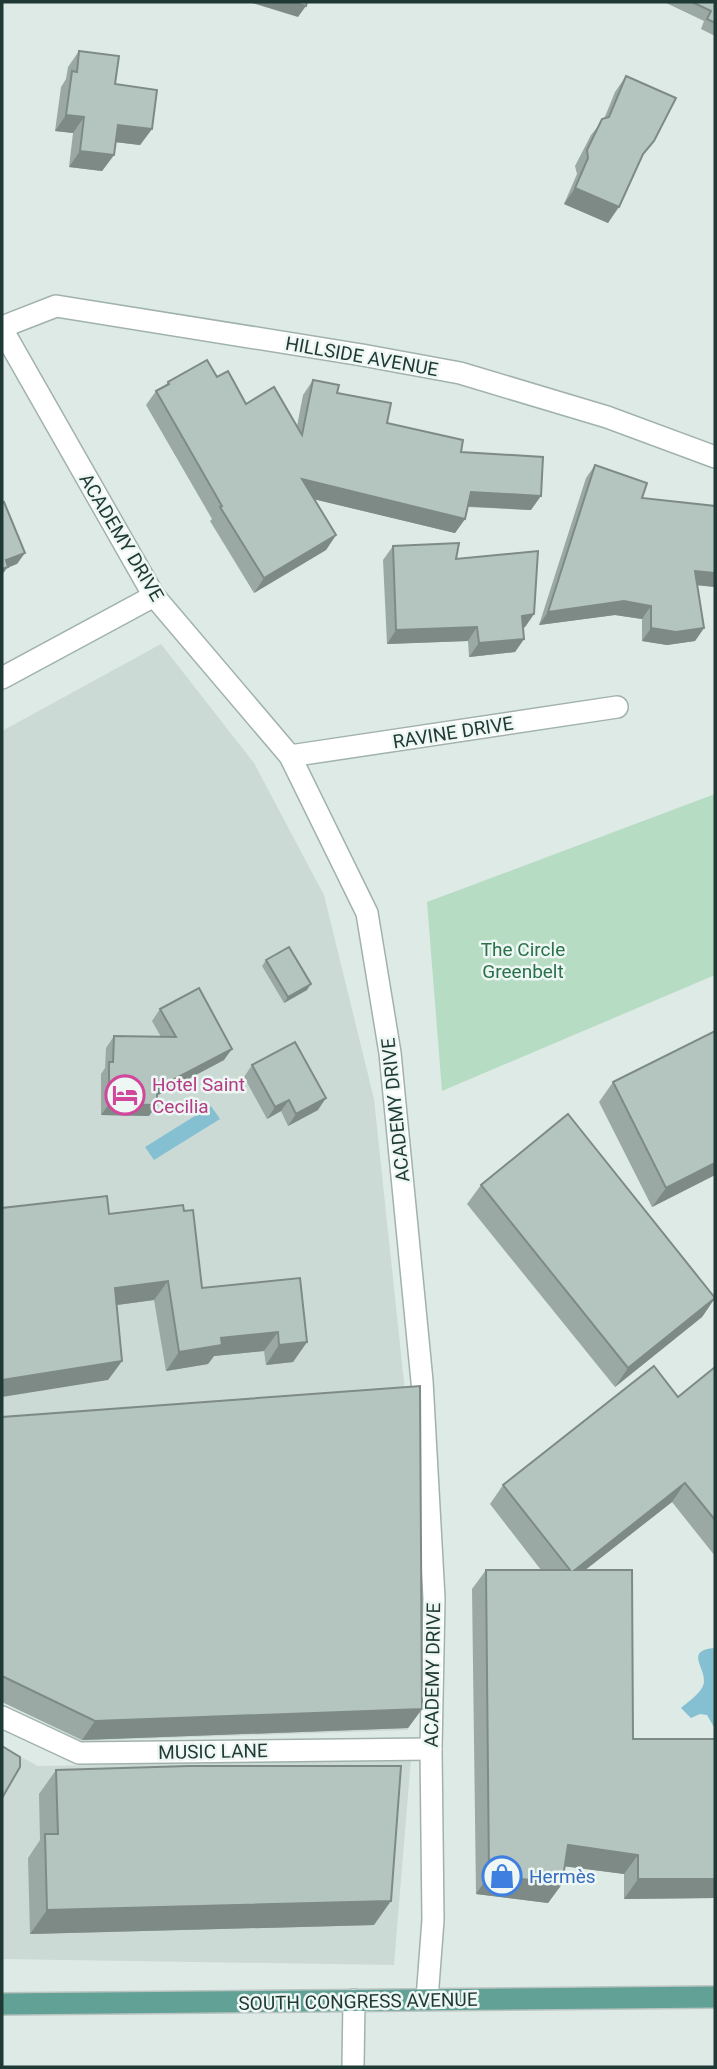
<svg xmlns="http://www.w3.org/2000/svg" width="717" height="2069" viewBox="0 0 717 2069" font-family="Roboto,sans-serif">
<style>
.built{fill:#ccdad5}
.green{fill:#b6dcc3}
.water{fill:#84c0d2}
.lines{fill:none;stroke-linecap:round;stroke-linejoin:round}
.minor-casing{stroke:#a1b2ad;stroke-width:24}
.major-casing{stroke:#bcc4c2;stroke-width:24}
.minor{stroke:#fff;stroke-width:21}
.major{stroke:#61a196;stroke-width:21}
.wall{fill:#9ba9a4}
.shaded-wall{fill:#7e8a86}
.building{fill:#b4c5bf;stroke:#7e8a86;stroke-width:2}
.labels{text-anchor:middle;stroke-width:5;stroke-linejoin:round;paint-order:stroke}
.street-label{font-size:19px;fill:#1f3a35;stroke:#eef7f3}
.park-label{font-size:19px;fill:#29724b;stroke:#eef7f3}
.hotel-label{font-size:19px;fill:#b23c85;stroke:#eef7f3;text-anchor:start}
.shop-label{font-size:19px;fill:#366cbe;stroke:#eef7f3;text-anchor:start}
</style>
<rect width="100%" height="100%" fill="#deeae6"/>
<g class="built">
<path d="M161,644L254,763L324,895L374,1099L408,1420V1730L81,1741L2,1702V731Z"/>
<path d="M2,1747L38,1766L411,1759L394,1965L2,1959Z"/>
</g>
<path class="green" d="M715,794V975L442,1091L427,902Z"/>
<g class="water">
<path d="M211,1106L220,1119L154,1160L145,1147Z"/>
<path d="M715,1648V1729L707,1715L700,1714L691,1718L681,1708C688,1702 703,1692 704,1682C706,1668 684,1650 715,1648Z"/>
</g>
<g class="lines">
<g class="minor-casing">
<g id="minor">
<path d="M2,327L56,306L362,355L460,373L607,417L715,457"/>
<path d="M2,329L154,596L290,756L367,913L390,1053L422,1381L434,1598L431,1749L433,1920L427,1999"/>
<path d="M2,678L154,596"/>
<path d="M290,756L617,707"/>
<path d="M2,1717L79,1753L431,1749"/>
<path d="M353,2067L354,2000"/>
</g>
</g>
<g class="major-casing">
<path id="major" d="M2,2004L715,1997"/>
</g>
<use href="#minor" class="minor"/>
<use href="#major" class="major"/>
</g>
<g class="wall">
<path d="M664,2H715V36L701,29L704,21Z"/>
<path d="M79,51L115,84L152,129L140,145L115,142L114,155L102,171L69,167L73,133L55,131L61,87L66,79L68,67Z"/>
<path d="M626,76L642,158L608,223L564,204L577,174L575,166L591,135L604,119L615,92Z"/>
<path d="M217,377L246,404L297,426L303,395L313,380L337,393L387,423L461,452L531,510L468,507L465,519L455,533L314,499L336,535L326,550L254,593L210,521L212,519L146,405L156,391L165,386L168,382Z"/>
<path d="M595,465L642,498L715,506V587L697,585L704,628L695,641L667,645L642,641V619L615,615L539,625L586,478Z"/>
<path d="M393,546L456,559L534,614L525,627L523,628L524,639L515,652L469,657L468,641L387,644L383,560Z"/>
<path d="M266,960L307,990L284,1003L262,966Z"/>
<path d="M160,1009L224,1060L157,1095L149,1116L101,1115V1074L105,1068L106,1048L114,1036L161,1037L152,1021Z"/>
<path d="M252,1065L318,1110L288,1126L281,1111L267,1119L244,1077Z"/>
<path d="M613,1082L715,1175L652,1207L599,1102Z"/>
<path d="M481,1185L715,1298L702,1317L615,1387L467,1204Z"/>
<path d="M184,1211L202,1288L307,1342L293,1362L266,1365L264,1351L214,1356L208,1364L166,1371L154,1300L117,1305L122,1361L108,1380L109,1214Z"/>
<path d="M715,1367V1556L672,1502L585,1570L633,1739L715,1898L624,1899V1874L565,1866L562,1884L548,1903L476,1894L472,1589L486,1570H541L490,1504L503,1485L678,1397Z"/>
<path d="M2,1417L422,1709L408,1728L82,1740L2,1702Z"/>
<path d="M56,1770L374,1925L30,1934L28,1858L40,1840L39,1794Z"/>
</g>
<g class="shaded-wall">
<path d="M249,2H293L306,6L298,17Z"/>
<path d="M66,115L84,117L73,133L55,131Z"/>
<path d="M118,125L152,129L140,145L106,141Z"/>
<path d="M80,151L114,155L102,171L69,167Z"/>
<path d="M575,188L619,207L608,223L564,204Z"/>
<path d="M302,479L465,519L455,533L292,494Z"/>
<path d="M471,492L541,496L531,510L461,506Z"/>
<path d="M336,535L326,550L254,593L264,578Z"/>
<path d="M25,553L17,564L7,568L2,575V566L6,560Z"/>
<path d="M695,571L715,573V587L685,584Z"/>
<path d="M624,601L651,606L642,619L615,615L539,625L548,612Z"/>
<path d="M534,614L525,627L512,630L522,616Z"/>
<path d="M477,627L468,641L387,644L396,630Z"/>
<path d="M651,628H704L695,641L667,645L642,641Z"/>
<path d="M524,639L515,652L469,657L479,643Z"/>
<path d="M311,984L307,990L284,1003L288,997Z"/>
<path d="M232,1049L224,1060L149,1100L157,1088Z"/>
<path d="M326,1098L318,1110L288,1126L296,1114Z"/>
<path d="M289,1100L281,1111L267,1119L275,1107Z"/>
<path d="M109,1104L157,1105L149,1116L101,1115Z"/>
<path d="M715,1163V1175L652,1207L666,1188Z"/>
<path d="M168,1281L154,1300L102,1307L115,1288Z"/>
<path d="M715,1298L702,1317L615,1387L628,1368Z"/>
<path d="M278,1332L264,1351L214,1356L208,1364L166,1371L179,1352L221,1338Z"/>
<path d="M307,1342L293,1362L266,1365L279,1345Z"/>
<path d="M122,1361L108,1380L2,1397V1380Z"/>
<path d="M685,1483L672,1502L561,1589L575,1570Z"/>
<path d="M422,1709L408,1728L82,1740L95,1721Z"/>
<path d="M568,1845L638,1855L624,1874L554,1865Z"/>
<path d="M489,1875L562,1884L548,1903L476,1894Z"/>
<path d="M638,1879H715V1898L624,1899Z"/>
<path d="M391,1901L374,1925L30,1934L47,1910Z"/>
</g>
<g class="building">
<path d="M293,2H307L306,6Z"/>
<path d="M692,2H715V23L707,19L711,11Z"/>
<path d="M79,51L119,56L115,84L157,90L152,129L118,125L114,155L80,151L84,117L66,115L72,71L77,72Z"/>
<path d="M626,76L676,98L654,141L643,154L619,207L575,188L588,158L587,150L602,119L609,117Z"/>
<path d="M207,360L217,377L228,371L246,404L274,387L302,435L313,380L339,385L337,393L391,403L387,423L463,440L461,452L543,457L541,496L471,492L465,519L302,479L336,535L264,578L220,507L222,506L156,391L169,384L168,382Z"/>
<path d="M595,465L647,483L642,498L715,506V573L695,571L704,628L676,632L651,628V606L624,601L548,612Z"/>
<path d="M4,502L25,553L6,560L8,567L2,569V503Z"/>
<path d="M459,543L456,559L538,551L534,614L522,616L524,639L479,643L477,627L396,630L393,546Z"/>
<path d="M289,947L311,984L288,997L266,960Z"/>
<path d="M199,988L232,1049L157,1088V1105L109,1104V1062H113L114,1036L176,1037L160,1009Z"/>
<path d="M715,1031V1163L666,1188L613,1082Z"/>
<path d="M295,1042L326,1098L296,1114L289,1100L275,1107L252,1065Z"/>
<path d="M568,1114L715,1298L628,1368L481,1185Z"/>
<path d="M107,1196L109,1214L183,1205L184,1211L193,1210L202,1288L300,1278L307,1342L279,1345L278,1332L221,1338L222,1345L179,1352L168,1281L115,1288L122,1361L2,1380V1208Z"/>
<path d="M654,1366L678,1397L715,1367V1520L685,1483L575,1570H632L633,1739H715V1879H638V1855L568,1845L562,1884L489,1875L486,1570H570L503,1485Z"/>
<path d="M420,1386L422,1709L95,1721L2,1676V1417Z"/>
<path d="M2,1746L20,1757V1767L2,1798Z"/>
<path d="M189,1766H401L391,1901L47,1910L45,1834H58L56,1770Z"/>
</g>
<defs>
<g id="hotel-ring" transform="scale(2.0125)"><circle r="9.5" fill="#eef7f3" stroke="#d1479c" stroke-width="1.5"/><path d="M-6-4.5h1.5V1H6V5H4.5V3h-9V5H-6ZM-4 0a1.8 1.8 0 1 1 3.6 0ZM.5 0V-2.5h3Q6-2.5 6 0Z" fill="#d1479c"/></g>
<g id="shop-ring" transform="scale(2.0125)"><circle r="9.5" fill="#eef7f3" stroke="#3f7fe0" stroke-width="1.5"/><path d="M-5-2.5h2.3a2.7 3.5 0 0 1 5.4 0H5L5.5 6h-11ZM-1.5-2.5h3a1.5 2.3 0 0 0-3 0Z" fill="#3f7fe0"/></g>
</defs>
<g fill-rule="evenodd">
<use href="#hotel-ring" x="125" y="1095"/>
<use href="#shop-ring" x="502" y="1876"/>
</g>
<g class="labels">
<g class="street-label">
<text transform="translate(362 356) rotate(10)" y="7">HILLSIDE AVENUE</text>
<text transform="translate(122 537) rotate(59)" y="7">ACADEMY DRIVE</text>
<text transform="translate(453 732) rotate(-9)" y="7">RAVINE DRIVE</text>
<text transform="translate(395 1110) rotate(-96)" y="7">ACADEMY DRIVE</text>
<text transform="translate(432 1675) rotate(-89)" y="7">ACADEMY DRIVE</text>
<text transform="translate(213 1751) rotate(-1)" y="7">MUSIC LANE</text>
<text transform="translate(358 2001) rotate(-1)" y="7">SOUTH CONGRESS AVENUE</text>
</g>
<g class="park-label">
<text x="523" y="956">The Circle<tspan x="523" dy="22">Greenbelt</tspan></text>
</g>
<g class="hotel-label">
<text x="152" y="1091">Hotel Saint<tspan x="152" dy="22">Cecilia</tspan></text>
</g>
<g class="shop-label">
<text x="529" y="1883">Hermès</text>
</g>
</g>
<rect width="717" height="2069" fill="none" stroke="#1f3a35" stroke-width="7"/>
</svg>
